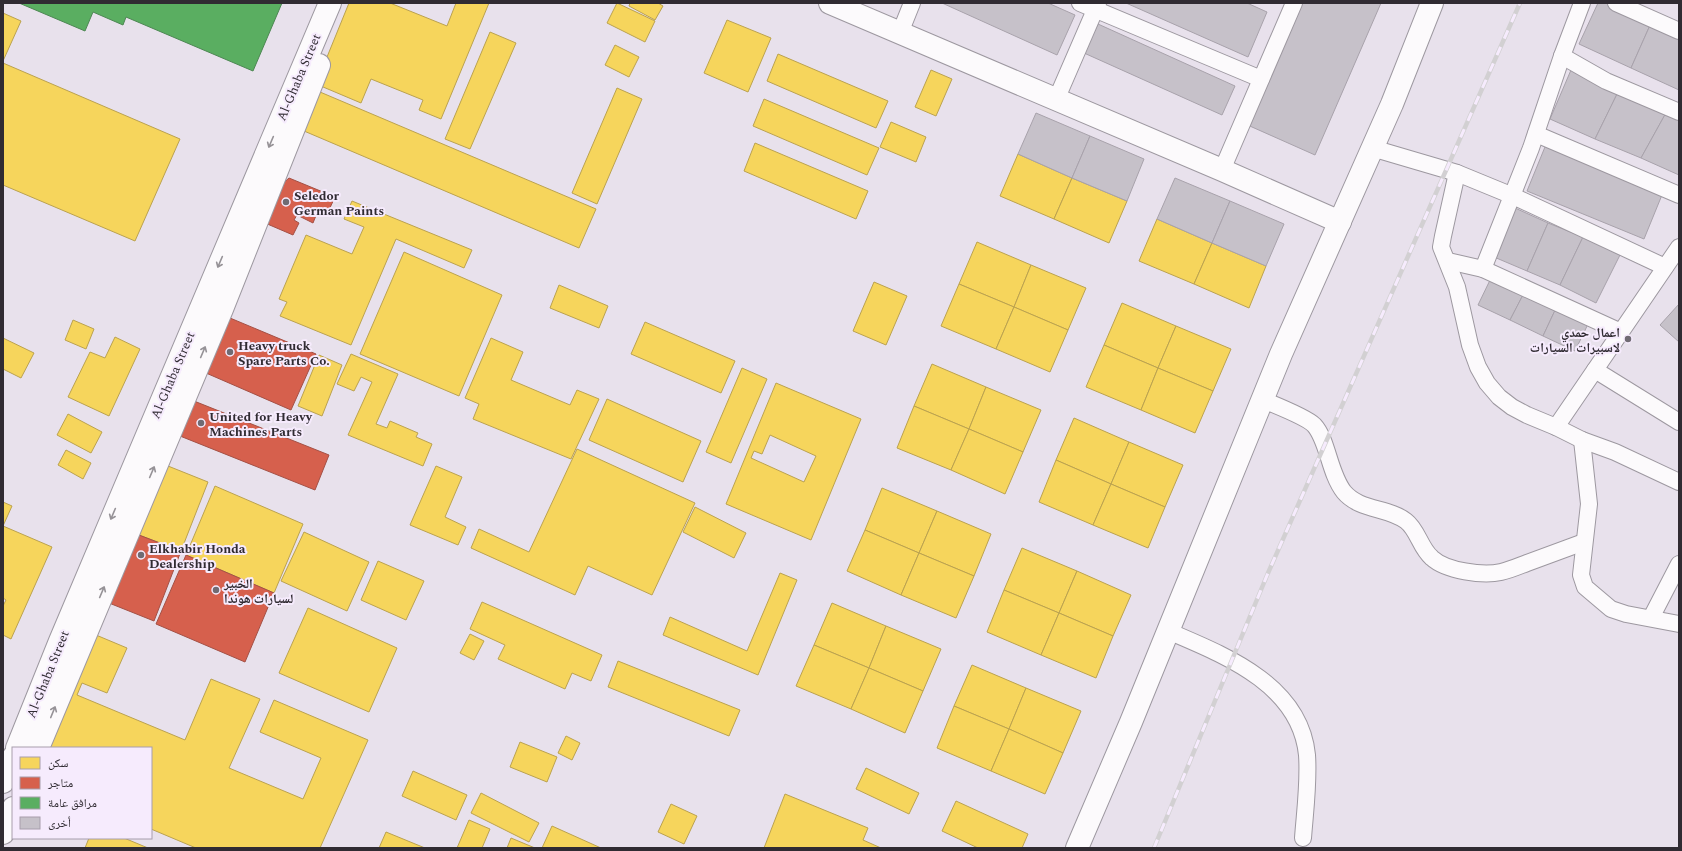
<svg xmlns="http://www.w3.org/2000/svg" width="1682" height="851" viewBox="0 0 1682 851" font-family="Spectral,'Noto Naskh Arabic',serif">
<style>
.homes{fill:#f6d55c;stroke:#bba24f;fill-rule:evenodd}
.shops{fill:#d6604d;stroke:#a45045}
.public{fill:#5aae61;stroke:#4d8753}
.building{fill:#c6c1c9;stroke:#a8a2ab}
.lines{fill:none;stroke-linecap:round;stroke-linejoin:round}
.street-casing{stroke:#9d98a0;stroke-width:18}
.secondary-casing{stroke:#9d98a0;stroke-width:24}
.street{stroke:#fcfafc;stroke-width:16}
.secondary{stroke:#fcfafc;stroke-width:22}
.rail-casing{stroke:#d2d0d2;stroke-width:4.5}
.rail{stroke:#f6ebfd;stroke-width:3;stroke-dasharray:9;stroke-linecap:butt}
.oneway{stroke:#969297}
.poi-dot{fill:#706b73;stroke:#f6ebfd;stroke-width:1.5}
.labels{text-anchor:middle;stroke-width:4;stroke-linejoin:round;paint-order:stroke}
.street-label{font-size:13px;fill:#302b32;stroke:#f6ebfd}
.poi-label{font-size:13px;font-weight:bold;fill:#302b32;stroke:#f6ebfd;text-anchor:start}
</style>
<rect width="100%" height="100%" fill="#e8e1ec"/>
<g class="homes">
<path d="M349,3H390L447,26L456,3H489L441,119L419,110L423,100L371,79L361,103L316,84Z"/>
<path d="M617,3L655,21L645,42L607,23Z"/>
<path d="M630,3H658L663,6L655,20L629,6Z"/>
<path d="M3,13L21,21L3,61Z"/>
<path d="M727,20L771,38L748,92L704,73Z"/>
<path d="M490,32L516,43L470,149L445,139Z"/>
<path d="M615,45L639,57L629,77L605,65Z"/>
<path d="M778,54L888,101L876,128L767,81Z"/>
<path d="M3,63L180,139L135,241L3,185Z"/>
<path d="M931,70L952,79L936,116L915,107Z"/>
<path d="M617,88L642,99L597,204L572,193Z"/>
<path d="M320,92L596,209L579,248L304,131Z"/>
<path d="M764,99L879,148L867,175L753,126Z"/>
<path d="M891,122L926,137L916,162L880,147Z"/>
<path d="M755,143L868,191L856,219L744,171Z"/>
<path d="M1018,154L1072,178L1054,219L1000,196Z"/>
<path d="M1072,178L1127,201L1109,243L1054,219Z"/>
<path d="M352,201L472,250L464,268L396,239L351,345L280,316L287,302L279,299L306,235L352,254L364,227L344,219Z"/>
<path d="M1157,219L1212,243L1194,284L1139,261Z"/>
<path d="M977,242L1031,265L1014,307L959,284Z"/>
<path d="M1212,243L1266,266L1249,308L1194,284Z"/>
<path d="M404,252L502,295L459,396L360,354Z"/>
<path d="M1031,265L1086,288L1068,330L1014,307Z"/>
<path d="M874,282L907,296L886,345L853,331Z"/>
<path d="M959,284L1014,307L996,349L941,326Z"/>
<path d="M559,285L608,306L599,328L550,308Z"/>
<path d="M1122,303L1176,326L1158,368L1104,345Z"/>
<path d="M1014,307L1068,330L1050,372L996,349Z"/>
<path d="M73,320L94,329L86,349L65,340Z"/>
<path d="M645,322L735,361L721,393L631,354Z"/>
<path d="M1176,326L1231,349L1213,391L1158,368Z"/>
<path d="M115,337L140,349L109,416L68,397L90,352L105,358Z"/>
<path d="M3,338L34,353L21,378L3,369Z"/>
<path d="M491,338L523,352L511,380L570,405L577,390L599,399L571,459L473,419L479,404L465,398Z"/>
<path d="M1104,345L1158,368L1141,410L1086,387Z"/>
<path d="M351,354L398,374L376,424L387,428L390,421L418,433L416,437L432,444L423,466L348,435L372,382L361,377L354,391L337,384Z"/>
<path d="M319,355L342,365L322,416L298,406Z"/>
<path d="M932,364L986,387L969,429L914,406Z"/>
<path d="M742,368L767,379L731,463L706,452Z"/>
<path d="M1158,368L1213,391L1195,433L1141,410Z"/>
<path d="M776,383L861,419L811,540L726,504ZM770,435L816,456L804,482L751,458L754,451L762,454Z"/>
<path d="M986,387L1041,410L1023,452L969,429Z"/>
<path d="M607,399L701,441L683,482L589,440Z"/>
<path d="M914,406L969,429L951,470L897,448Z"/>
<path d="M68,414L102,432L91,453L57,435Z"/>
<path d="M1074,418L1129,442L1111,484L1056,460Z"/>
<path d="M969,429L1023,452L1005,494L951,470Z"/>
<path d="M1129,442L1183,465L1165,507L1111,484Z"/>
<path d="M577,449L695,503L652,595L588,566L575,595L471,548L479,529L529,552Z"/>
<path d="M66,450L91,463L83,479L58,465Z"/>
<path d="M1056,460L1111,484L1093,525L1039,502Z"/>
<path d="M158,462L208,482L181,551L131,532Z"/>
<path d="M436,466L462,477L445,517L466,527L458,545L410,525Z"/>
<path d="M1111,484L1165,507L1148,548L1093,525Z"/>
<path d="M215,486L303,524L274,593L186,555Z"/>
<path d="M882,488L937,511L919,553L865,530Z"/>
<path d="M3,502L12,506L3,526L52,547L11,639L3,635V606L6,600L3,598Z"/>
<path d="M695,507L746,533L734,558L683,532Z"/>
<path d="M937,511L991,534L974,576L919,553Z"/>
<path d="M865,530L919,553L901,595L847,571Z"/>
<path d="M304,532L369,562L347,611L281,581Z"/>
<path d="M1022,548L1077,571L1059,613L1004,590Z"/>
<path d="M919,553L974,576L956,618L901,595Z"/>
<path d="M378,561L424,581L406,620L361,600Z"/>
<path d="M1077,571L1131,595L1113,636L1059,613Z"/>
<path d="M780,573L797,580L758,675L663,635L670,617L747,651Z"/>
<path d="M1004,590L1059,613L1041,655L987,632Z"/>
<path d="M482,602L602,655L591,681L572,673L565,689L498,659L505,645L470,629Z"/>
<path d="M832,603L886,626L869,668L814,645Z"/>
<path d="M308,608L397,648L369,712L279,673Z"/>
<path d="M1059,613L1113,636L1096,678L1041,655Z"/>
<path d="M886,626L941,649L923,691L869,668Z"/>
<path d="M470,634L484,641L474,660L460,653Z"/>
<path d="M96,635L127,648L107,693L82,683L77,695L185,740L211,679L260,699L229,768L303,799L321,758L260,732L274,700L368,740L320,848H196L151,829V748H47Z"/>
<path d="M814,645L869,668L851,709L796,686Z"/>
<path d="M618,661L740,710L729,736L608,687Z"/>
<path d="M972,665L1026,688L1009,729L954,706Z"/>
<path d="M869,668L923,691L905,733L851,709Z"/>
<path d="M1026,688L1081,711L1063,753L1009,729Z"/>
<path d="M954,706L1009,729L991,771L937,748Z"/>
<path d="M1009,729L1063,753L1045,794L991,771Z"/>
<path d="M566,736L580,743L572,760L558,753Z"/>
<path d="M520,742L557,757L547,782L510,767Z"/>
<path d="M866,768L919,793L909,814L856,789Z"/>
<path d="M413,771L467,795L456,820L402,796Z"/>
<path d="M481,793L539,823L529,842L471,813Z"/>
<path d="M785,794L868,828L863,840L881,848H764Z"/>
<path d="M956,801L1028,834L1022,848H978L942,831Z"/>
<path d="M671,804L697,816L684,844L658,832Z"/>
<path d="M469,820L490,829L482,848H457Z"/>
<path d="M552,826L601,848H542Z"/>
<path d="M386,832L425,848H379Z"/>
<path d="M89,838H124L148,848H85Z"/>
<path d="M511,838L535,848H507Z"/>
</g>
<g class="shops">
<path d="M289,178L335,197L328,212L319,208L313,223L297,215L294,220L299,223L293,235L265,223L280,186Z"/>
<path d="M230,318L316,354L291,410L206,373Z"/>
<path d="M194,401L329,455L315,490L180,436Z"/>
<path d="M131,532L181,551L154,621L104,601Z"/>
<path d="M186,555L274,593L245,662L156,624Z"/>
</g>
<path class="public" d="M19,3H282L253,71L126,17L123,25L93,12L85,31Z"/>
<g class="building">
<path d="M942,3H1048L1075,15L1057,55Z"/>
<path d="M1126,3H1247L1267,12L1248,57Z"/>
<path d="M1295,3H1381L1315,155L1243,123Z"/>
<path d="M1598,3H1607L1651,23L1631,68L1579,44Z"/>
<path d="M1651,23L1679,36V90L1631,68Z"/>
<path d="M1098,24L1235,86L1222,115L1084,53Z"/>
<path d="M1571,70L1619,90L1595,139L1550,119Z"/>
<path d="M1619,90L1667,111L1641,158L1595,139Z"/>
<path d="M1667,111L1679,116V175L1641,158Z"/>
<path d="M1036,113L1090,136L1072,178L1018,154Z"/>
<path d="M1090,136L1144,159L1127,201L1072,178Z"/>
<path d="M1547,142L1664,190L1644,239L1527,191Z"/>
<path d="M1175,178L1230,201L1212,243L1157,219Z"/>
<path d="M1230,201L1284,224L1266,266L1212,243Z"/>
<path d="M1515,208L1548,223L1527,271L1494,257Z"/>
<path d="M1548,223L1583,237L1560,285L1527,271Z"/>
<path d="M1583,237L1620,255L1596,303L1560,285Z"/>
<path d="M1492,276L1525,291L1510,320L1478,305Z"/>
<path d="M1525,291L1557,306L1543,336L1510,320Z"/>
<path d="M1679,304V342L1660,325Z"/>
<path d="M1557,306L1589,322L1575,351L1543,336Z"/>
</g>
<g class="lines">
<g class="street-casing">
<g id="street">
<path d="M1080,3L1261,79"/>
<path d="M1616,3L1679,31"/>
<path d="M900,33L912,3"/>
<path d="M1562,56L1606,81L1679,112"/>
<path d="M1056,100L1098,3"/>
<path d="M1536,134L1679,195"/>
<path d="M1372,148L1457,173L1513,196L1665,267"/>
<path d="M1222,170L1294,3"/>
<path d="M1457,173L1443,236L1441,247L1457,287L1470,345L1478,367L1487,383L1499,397L1512,407L1527,415L1556,427L1582,440L1615,452L1679,482"/>
<path d="M1448,261L1483,269L1621,332"/>
<path d="M1483,269L1531,148L1562,56L1582,3"/>
<path d="M1595,370L1679,422"/>
<path d="M1263,400C1275,405 1306,417 1314,425C1328,440 1329,473 1344,492C1360,511 1388,507 1406,521C1418,530 1420,548 1432,558C1446,571 1483,576 1501,572C1510,570 1519,566 1527,563C1546,556 1565,549 1584,542"/>
<path d="M1556,427L1679,247"/>
<path d="M1582,440L1589,504L1581,575L1585,587L1611,609L1626,614L1679,624"/>
<path d="M1651,618L1679,564"/>
<path d="M1168,631C1224,655 1300,684 1307,755C1309,782 1305,811 1303,838"/>
</g>
</g>
<g class="secondary-casing">
<g id="secondary">
<path d="M830,3L1222,170L1340,222"/>
<path d="M17,748L60,641L330,3"/>
<path d="M38,748L222,309L319,65"/>
<path d="M3,782L13,757"/>
<path d="M3,833L13,808"/>
<path d="M1077,848L1131,722L1281,354L1392,104L1432,3"/>
</g>
</g>
<use href="#street" class="street"/>
<use href="#secondary" class="secondary"/>
<g class="rail-casing">
<path id="rail" d="M1154,848L1268,573L1520,3"/>
</g>
<use href="#rail" class="rail"/>
</g>
<defs><path id="oneway-shaft" d="M-6 0H5M1.5-3L5.5 0L1.5 3" fill="none" stroke-width="1.6" stroke-linecap="round" stroke-linejoin="round"/></defs>
<g class="oneway">
<use href="#oneway-shaft" transform="translate(271 142) rotate(113)"/>
<use href="#oneway-shaft" transform="translate(220 262) rotate(113)"/>
<use href="#oneway-shaft" transform="translate(203 352) rotate(-67)"/>
<use href="#oneway-shaft" transform="translate(152 472) rotate(-67)"/>
<use href="#oneway-shaft" transform="translate(113 514) rotate(113)"/>
<use href="#oneway-shaft" transform="translate(102 592) rotate(-67)"/>
<use href="#oneway-shaft" transform="translate(53 712) rotate(-68)"/>
</g>
<g class="poi-dot">
<circle cx="286" cy="202" r="4"/>
<circle cx="1628" cy="339" r="4"/>
<circle cx="230" cy="352" r="4"/>
<circle cx="201" cy="423" r="4"/>
<circle cx="141" cy="555" r="4"/>
<circle cx="216" cy="590" r="4"/>
</g>
<g class="labels">
<g class="street-label">
<text transform="translate(298 77) rotate(-67)" y="5">Al-Ghaba Street</text>
<text transform="translate(172 375) rotate(-67)" y="5">Al-Ghaba Street</text>
<text transform="translate(47 674) rotate(-68)" y="5">Al-Ghaba Street</text>
</g>
<g class="poi-label">
<text x="294" y="200">Seledor<tspan x="294" dy="15">German Paints</tspan></text>
<text x="1620" y="337" text-anchor="end">اعمال حمدي<tspan x="1620" dy="15">لاسبيرات السيارات</tspan></text>
<text x="238" y="350">Heavy truck<tspan x="238" dy="15">Spare Parts Co.</tspan></text>
<text x="209" y="421">United for Heavy<tspan x="209" dy="15">Machines Parts</tspan></text>
<text x="149" y="553">Elkhabir Honda<tspan x="149" dy="15">Dealership</tspan></text>
<text x="224" y="588">الخبير<tspan x="224" dy="15">لسيارات هوندا</tspan></text>
</g>
</g>
<rect width="1682" height="851" fill="none" stroke="#302b32" stroke-width="8"/>
<rect x="12" y="747" width="140" height="92" fill="#f6ebfd" stroke="#a79eac"/>
<rect x="20" y="757" width="20" height="12" fill="#f6d55c" stroke="#a79eac"/>
<text x="48" y="767" font-size="12" fill="#302b32">سكن</text>
<rect x="20" y="777" width="20" height="12" fill="#d6604d" stroke="#a79eac"/>
<text x="48" y="787" font-size="12" fill="#302b32">متاجر</text>
<rect x="20" y="797" width="20" height="12" fill="#5aae61" stroke="#a79eac"/>
<text x="48" y="807" font-size="12" fill="#302b32">مرافق عامة</text>
<rect x="20" y="817" width="20" height="12" fill="#c6c1c9" stroke="#a79eac"/>
<text x="48" y="827" font-size="12" fill="#302b32">أخرى</text>
</svg>
